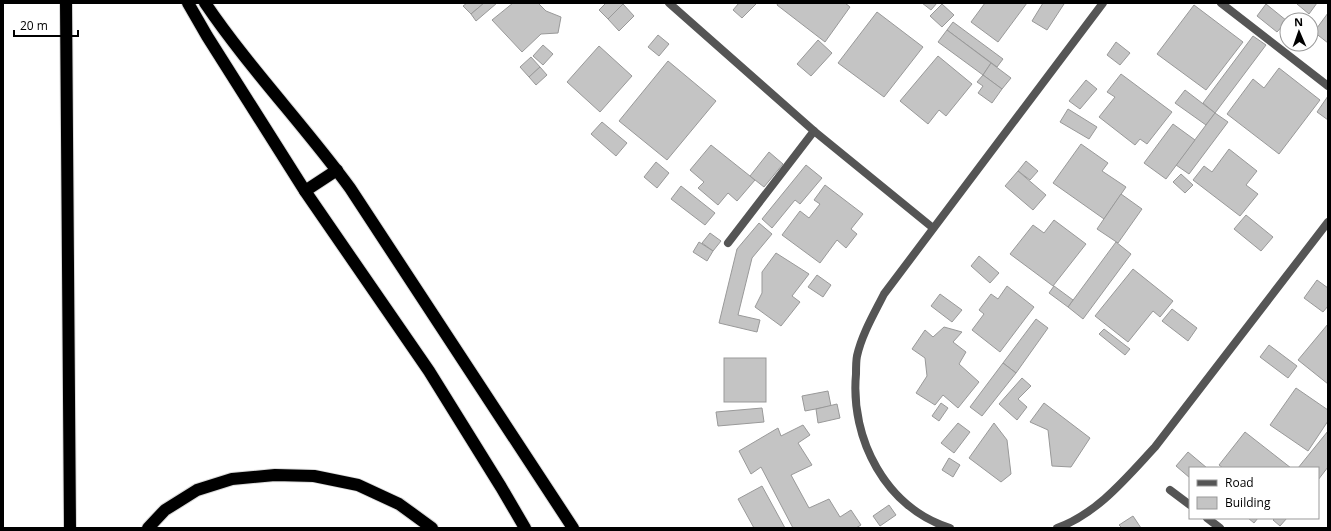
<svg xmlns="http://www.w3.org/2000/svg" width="1331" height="531" viewBox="0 0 1331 531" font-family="'Open Sans',sans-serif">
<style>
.building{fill:#c4c4c4;stroke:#999}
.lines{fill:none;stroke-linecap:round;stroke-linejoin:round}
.highway-casing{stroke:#dbdbdb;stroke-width:14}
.lane{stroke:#555;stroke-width:8}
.street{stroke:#555;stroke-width:8}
.highway{stroke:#000;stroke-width:12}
</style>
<rect width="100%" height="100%" fill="#fff"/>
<g class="building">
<path d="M467,3H484L471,14L463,6Z"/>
<path d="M484,3H497L476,21L471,14Z"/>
<path d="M513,3H538L546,11L561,17L558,33L541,34L522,52L492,20Z"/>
<path d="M606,3H621L623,4L608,19L599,10Z"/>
<path d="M739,3H757L742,18L733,10Z"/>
<path d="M778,3H845L850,7L825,42L777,5Z"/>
<path d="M922,3H937L931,10Z"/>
<path d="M985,3H1027L998,42L971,22Z"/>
<path d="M1043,3H1062L1064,4L1047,30L1032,21Z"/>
<path d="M1298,3H1317L1309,14L1297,4Z"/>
<path d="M623,4L634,16L619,31L608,19Z"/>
<path d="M942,4L954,15L942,27L930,16Z"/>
<path d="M1266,4L1287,21L1277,32L1257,16Z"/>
<path d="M1194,5L1243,42L1206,90L1157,54Z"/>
<path d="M877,12L923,47L884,97L838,63Z"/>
<path d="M1328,13V43L1314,32Z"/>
<path d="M953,22L1003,59L997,67L947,30Z"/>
<path d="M947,30L991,63L983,75L938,42Z"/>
<path d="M658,35L669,44L659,56L648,47Z"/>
<path d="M1253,36L1266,45L1215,113L1203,103Z"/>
<path d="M818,40L832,53L811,76L797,64Z"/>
<path d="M1116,42L1130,53L1120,65L1107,55Z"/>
<path d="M543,45L553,54L543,65L533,56Z"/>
<path d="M599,46L632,76L600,112L567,82Z"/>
<path d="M938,56L972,84L946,116L939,110L928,124L900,101Z"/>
<path d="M531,57L540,67L529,77L520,67Z"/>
<path d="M668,61L716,101L667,160L619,121Z"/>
<path d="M991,63L1011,78L1002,89L983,75Z"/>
<path d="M540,67L547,75L536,85L529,77Z"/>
<path d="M1279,68L1320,100L1279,154L1227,114L1253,79L1264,88Z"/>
<path d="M1121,74L1172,112L1147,144L1140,139L1135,145L1099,117L1115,97L1107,92Z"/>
<path d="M983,75L1002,89L992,103L978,93L983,86L977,82Z"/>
<path d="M1086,80L1097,89L1080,109L1069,101Z"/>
<path d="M1185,90L1215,113L1206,125L1175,103Z"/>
<path d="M1328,96V120L1317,112Z"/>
<path d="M1068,109L1097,127L1089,139L1060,122Z"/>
<path d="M1215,113L1228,122L1189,174L1176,165Z"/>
<path d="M602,122L627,143L616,156L591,134Z"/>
<path d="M1173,124L1195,140L1166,179L1144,163Z"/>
<path d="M1081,144L1108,163L1102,171L1126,187L1104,219L1053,183Z"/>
<path d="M711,145L755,180L737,201L728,193L718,205L698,188L704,182L690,170Z"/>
<path d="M1229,149L1257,171L1246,185L1258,194L1240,216L1193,180L1204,166L1212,172Z"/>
<path d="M769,152L783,164L764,187L750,176Z"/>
<path d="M1026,161L1038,171L1030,180L1018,171Z"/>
<path d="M656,162L669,173L657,188L644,177Z"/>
<path d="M806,165L822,178L800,204L795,200L772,228L762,219Z"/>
<path d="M1018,171L1046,195L1033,210L1005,186Z"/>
<path d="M1181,174L1193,185L1185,193L1173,182Z"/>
<path d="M825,185L863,214L851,229L857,234L846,248L837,240L820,263L782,235L800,211L809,218L820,204L814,200Z"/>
<path d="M681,186L715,213L705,225L671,199Z"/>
<path d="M1121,194L1142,209L1118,243L1097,229Z"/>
<path d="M1246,215L1273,237L1261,251L1234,229Z"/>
<path d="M1054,220L1086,244L1053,286L1010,254L1033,225L1044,233Z"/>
<path d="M759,223L772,234L752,258L738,315L760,320L757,332L719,323L737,249Z"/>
<path d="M710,233L721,241L713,251L702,243Z"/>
<path d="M699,242L713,251L707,261L693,252Z"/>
<path d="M1116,242L1131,254L1083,319L1068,307Z"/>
<path d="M776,253L809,274L792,296L800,302L781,326L755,307L762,293V272Z"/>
<path d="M979,256L999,273L990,283L971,266Z"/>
<path d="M1133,269L1173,301L1160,317L1153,311L1128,342L1095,316Z"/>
<path d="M817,275L831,285L823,297L808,287Z"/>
<path d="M1317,280L1328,288V306L1323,312L1304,298Z"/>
<path d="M1007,286L1034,307L1000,352L972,330L984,314L979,310L991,294L998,299Z"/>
<path d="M1054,286L1073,300L1068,307L1049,293Z"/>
<path d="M940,294L962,310L952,322L931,306Z"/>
<path d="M1172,309L1197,328L1188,341L1162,321Z"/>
<path d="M1036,319L1048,328L1016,373L1003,363Z"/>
<path d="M1328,324V384L1298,360Z"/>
<path d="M944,327L962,332L953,342L966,352L959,364L979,382L958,408L943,395L935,405L916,393L927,376L925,358L912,349L925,330L933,337Z"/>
<path d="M1104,329L1130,349L1125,355L1099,334Z"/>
<path d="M1269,345L1297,366L1288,378L1260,357Z"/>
<rect x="724" y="358" width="42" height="44"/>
<path d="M1003,363L1016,373L982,416L970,407Z"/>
<path d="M1022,378L1031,386L1018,399L1027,407L1017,420L999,404Z"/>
<path d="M1296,388L1328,410V421L1308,451L1270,425Z"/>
<path d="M828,391L831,406L805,411L802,396Z"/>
<path d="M941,403L948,408L939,421L932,416Z"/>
<path d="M1044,403L1090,438L1071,467L1052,466L1048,430L1030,422Z"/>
<path d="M837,404L840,418L818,423L816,409Z"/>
<path d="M762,408L764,422L718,426L716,412Z"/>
<path d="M958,423L970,432L954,453L941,443Z"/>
<path d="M994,423L1007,440L1011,474L1001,482L969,458Z"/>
<path d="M803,425L810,435L798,443L812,465L791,475L809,508L829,499L840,517L851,510L861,525L856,528H793L761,467L751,474L739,451L778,428L781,436Z"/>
<path d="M1328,431V467L1318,480V468H1298Z"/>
<path d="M1245,432L1291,468H1223L1219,465Z"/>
<path d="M1188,452L1207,468H1190V478L1176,466Z"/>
<path d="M949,458L960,465L953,477L942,470Z"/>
<path d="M762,486L785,528H754L738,499Z"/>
<path d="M889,505L896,515L880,526L873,516Z"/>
<path d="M1133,516L1141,528H1122L1119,525Z"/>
<path d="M1248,518H1258L1254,523Z"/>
<path d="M1275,518H1287L1280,526L1273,520Z"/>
</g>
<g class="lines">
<g class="highway-casing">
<g id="highway">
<path d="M66,3L70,528"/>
<path d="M188,3L207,36L305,191L429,371L501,487L525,528"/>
<path d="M205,3C249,68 304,125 350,188L573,528"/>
<path d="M305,191L337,170"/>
<path d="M148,528L165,510L197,490L232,479L275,475L314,476L358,485L399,504L432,528"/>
</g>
</g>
<g class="lane">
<path d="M1221,3L1328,86"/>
<path d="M728,243L814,131"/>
<path d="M1170,490L1190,505"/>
<path d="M1207,518L1220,528"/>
</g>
<g class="street">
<path d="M669,3L814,131L933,228"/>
<path d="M950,528C886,508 850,439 856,374C856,368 856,361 857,356C862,334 874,314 884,294L1103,3"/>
<path d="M1057,528C1097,514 1127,477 1155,447L1328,222"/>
</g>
<use href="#highway" class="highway"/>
</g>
<rect width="1331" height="531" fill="none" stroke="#000000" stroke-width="8"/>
<rect x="1189" y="467" width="130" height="52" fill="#ffffff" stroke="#999999"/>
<rect x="1197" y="480" width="20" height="6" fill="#555555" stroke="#999999"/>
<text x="1225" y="487" font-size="12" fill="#000000">Road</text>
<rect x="1197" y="497" width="20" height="12" fill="#c4c4c4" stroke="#999999"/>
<text x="1225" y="507" font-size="12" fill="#000000">Building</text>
<g transform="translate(1299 32) rotate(358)"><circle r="19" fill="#ffffff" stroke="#999999"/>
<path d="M0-3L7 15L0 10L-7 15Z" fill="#000000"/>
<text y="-6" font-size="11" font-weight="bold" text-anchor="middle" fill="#000000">N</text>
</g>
<path d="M14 30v6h64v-6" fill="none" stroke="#000000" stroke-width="2"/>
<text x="20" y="30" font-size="12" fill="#000000" stroke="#ffffff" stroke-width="3" paint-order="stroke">20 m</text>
</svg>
